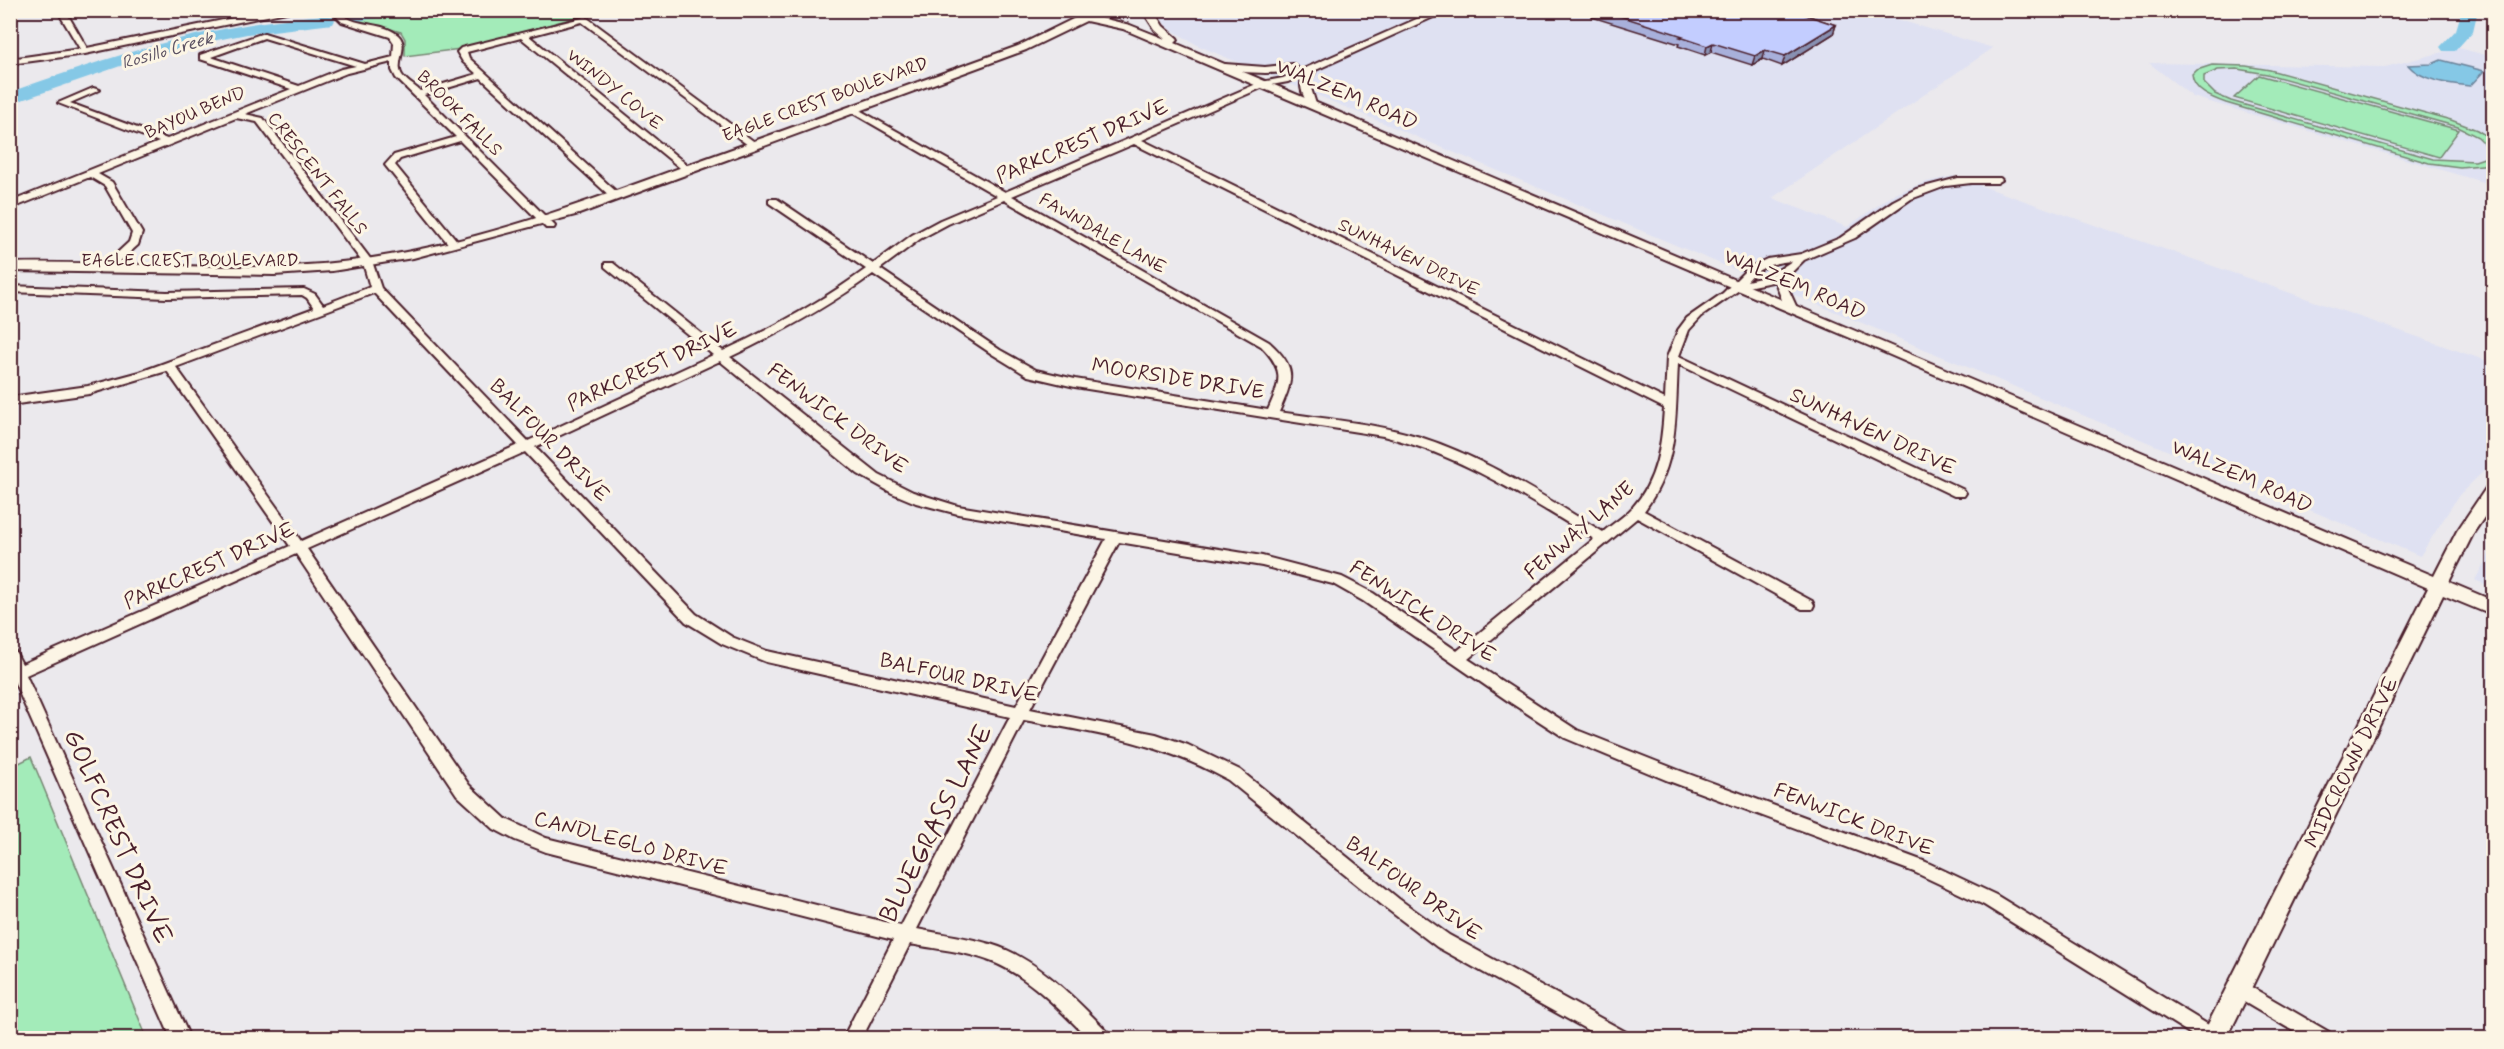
<svg xmlns="http://www.w3.org/2000/svg" width="2504" height="1049" viewBox="0 0 2504 1049" font-family="Mynerve,sans-serif">
<style>
.built{fill:#dfe1f2}
.green{fill:#a3ebb9;stroke:#768572;stroke-width:1.5;fill-rule:evenodd}
.water{fill:#85c8e6;stroke:#6d849b;stroke-width:1.5}
.lines{fill:none;stroke-linecap:round;stroke-linejoin:round}
.river{fill:#85c8e6;fill-rule:evenodd}
.street-casing{stroke:#4a1f2b;stroke-width:4}
.secondary-casing{stroke:#4a1f2b;stroke-width:4}
.street{fill:#fcf5e5;fill-rule:evenodd}
.secondary{fill:#fcf5e5;fill-rule:evenodd}
.wall{fill:#a8b0db;stroke:#4a1f2b;stroke-width:1.5}
.shaded-wall{fill:#8890b2;stroke:#4a1f2b;stroke-width:1.5}
.building{fill:#c3cdff;stroke:#4a1f2b;stroke-width:1.5}
.labels{text-anchor:middle;stroke-width:6;stroke-linejoin:round;paint-order:stroke}
.far-water-label{font-size:18px;font-style:italic;fill:#5c5263;stroke:#fcf5e5}
.far-street-label{font-size:18px;fill:#4a1f2b;stroke:#fcf5e5}
.street-label{font-size:21px;fill:#4a1f2b;stroke:#fcf5e5}
.near-street-label{font-size:26px;fill:#4a1f2b;stroke:#fcf5e5}
</style>
<rect width="100%" height="100%" fill="#ebe9ed"/>
<filter id="ink" filterUnits="userSpaceOnUse"><feTurbulence type="fractalNoise" baseFrequency=".0167" numOctaves="2"/><feDisplacementMap in="SourceGraphic" scale="12" xChannelSelector="R" yChannelSelector="G"/><feConvolveMatrix kernelMatrix="1 2 1 2 8 2 1 2 1" color-interpolation-filters="sRGB"/></filter>
<g filter="url(#ink)">
<g class="built">
<path d="M1866,10L1993,48L1772,198L1847,227L1894,194L1926,182L1953,176L2493,363V462L2459,495L2420,556L1199,46L1167,27L1155,11Z"/>
<path d="M2459,48L2493,57V185L2193,97L2149,63L2385,67Z"/>
<path d="M2493,547V588L2475,580Z"/>
</g>
<g class="green">
<path d="M345,10H586L587,16L573,18L461,49L405,56V39L401,32C386,27 353,21 343,13Z"/>
<path d="M2212,65L2246,66L2270,70L2451,120L2477,130L2493,140V164L2460,167L2429,163L2226,103C2212,98 2193,91 2192,75L2197,70ZM2237,69L2267,74L2458,127L2478,137L2491,150L2490,153L2487,157L2475,161L2433,159L2231,101L2215,94L2204,83V76L2218,70Z"/>
<path d="M2259,75L2459,130L2439,157L2234,98Z"/>
<path d="M31,757L147,1038H11V767Z"/>
</g>
<g class="water">
<path d="M387,11V10L514,11C500,18 400,17 385,12Z"/>
<path d="M2441,60L2484,71L2470,86C2451,84 2421,81 2408,65L2432,64Z"/>
</g>
<g class="lines">
<g class="river">
<path d="M359,10H406L398,15L349,22L341,17L343,13Z"/>
<path d="M2462,10H2478L2473,31L2455,51H2443L2440,47L2456,30Z"/>
<path d="M327,15L333,16L335,20L333,24L247,34L207,42L132,62L10,104V92C114,55 217,22 327,15Z"/>
</g>
<g class="street-casing">
<g id="street">
<path d="M57,10H65L87,48L257,13L296,10L85,54L10,64V59L80,49Z"/>
<path d="M330,10H338C353,29 381,20 398,35C410,46 394,63 402,75C406,81 415,86 420,91L477,74L463,62L457,52L461,48L586,17L760,146L752,148L582,22L529,36L691,168V172H685L521,38L467,52L469,58L621,196L620,198H612L481,78L424,95L555,226L554,228H546L460,141L400,159L395,165L458,242V246H450L385,165L394,155L456,137L396,78L392,70V62L347,73L245,114L263,118L372,261L381,288L528,441L713,355L605,267V263H613L723,351C773,328 821,302 866,269L769,203V199H777L873,264L912,235L940,220L997,196L851,112L850,110L854,107L1005,192L1261,82L1283,78L1437,10H1449L1316,70L1309,82L1316,104L1315,106H1309C1303,96 1298,86 1303,75L1288,82L1266,86L1142,140L1665,399L1667,357L1678,330L1687,318L1723,293L1748,268L1767,259L1801,254L1840,238L1893,201L1916,189L1958,178H2000L2002,180L1997,183H1971L1946,186L1911,199L1855,238L1804,260L1790,274L1786,284L1797,308L1795,310L1791,311L1785,308L1776,284L1777,281L1742,288L1702,316L1689,330L1679,356L1964,490L1966,493L1964,496H1954L1678,364C1675,419 1679,464 1644,511L1812,601L1814,605L1812,609H1802L1637,518L1468,659L1577,730L1678,770L1926,862L1996,895L2220,1032L2222,1038H2197L1984,905L1914,872L1666,780L1565,738L1508,701L1363,601L1333,584L1262,566L1119,542L1030,709L1156,734L1188,745L1240,770L1399,899L1449,935L1626,1032L1628,1038H1602L1437,947L1387,909L1228,780C1159,742 1100,734 1024,720L917,929C941,934 967,937 990,944C1036,957 1075,999 1108,1032L1110,1038H1088C1060,1010 1026,973 987,960C963,951 935,949 910,944L862,1038H843L893,940L546,852L515,840L494,829L457,795L296,554L26,675L190,1038H171L14,681L10,682V650L15,651L22,664L290,546L167,371L89,394L10,405V397L88,386L140,372L314,308L307,298L302,295L167,298L10,292V286L167,292L304,289L315,294L323,305L370,287L363,263L257,122L236,118L98,174L112,182L142,233L138,245L110,270L106,271L101,268L129,242L132,233L105,186L90,177L10,209V202L159,142L58,103L93,88L100,90L70,103L167,139L291,89L200,59V55L264,33L365,64L393,57L394,43L390,37L342,22ZM264,38L356,66L341,69L299,86L211,57ZM1134,144L1664,408C1662,444 1657,481 1632,508C1624,517 1612,524 1603,532C1544,497 1486,458 1420,437C1375,423 1326,419 1279,412C1294,379 1297,367 1269,342L1012,196ZM1004,200L1261,346C1285,370 1281,381 1268,410L1075,379L1036,370L1000,350L880,269L920,239L948,224ZM1792,261L1769,276L1747,281C1758,267 1775,262 1792,261ZM873,274L992,354L1028,376L1075,387L1383,436C1461,455 1526,498 1594,539L1457,651L1373,593L1342,577L1262,556L958,506L913,492L879,475L730,357C780,333 828,307 873,274ZM374,293L518,445L301,541L176,367ZM720,361L858,474L892,493L916,503L958,514L1106,539L1016,706L767,651L732,637L696,614L535,447ZM525,452L686,622L722,644L766,662L1010,717L901,926L546,838L506,819L469,785L307,549Z"/>
<path d="M1225,64L1265,67L1293,64L1297,67C1282,77 1240,72 1222,69L1221,67Z"/>
<path d="M2239,980L2329,1032L2331,1038H2305L2232,995L2230,989L2232,983Z"/>
</g>
</g>
<g class="secondary-casing">
<path id="secondary" d="M1047,10L1088,13L1093,16L1130,25L1165,39L1155,30L1142,10H1153L1163,26L1177,38L1178,40L1175,43L2434,576L2457,531L2488,485L2494,483V503L2474,532L2449,582L2494,601V616L2443,595L2227,1038H2201L2428,588L1867,345L1123,29L1086,21L1026,50L579,214L413,258L332,271L274,275L10,271V263C124,260 238,275 351,261C469,246 582,204 693,163C801,124 910,85 1018,46L1075,18Z"/>
</g>
<use href="#street" class="street"/>
<use href="#secondary" class="secondary"/>
</g>
<path class="wall" d="M1588,10H1791L1836,25L1833,34L1782,66L1763,59L1752,65L1711,52L1705,55L1678,46L1679,44L1592,17L1593,12Z"/>
<g class="shaded-wall">
<path d="M1836,25L1833,34L1782,66L1785,56Z"/>
<path d="M1713,43L1711,52L1705,55L1707,46Z"/>
<path d="M1765,50L1763,59L1752,65L1755,56Z"/>
</g>
<path class="building" d="M1601,10H1791L1836,25L1785,56L1765,50L1755,56L1713,43L1707,46L1680,37L1683,36Z"/>
</g>
<g class="labels">
<g class="far-water-label">
<text transform="translate(167 50) rotate(-16)" y="6">Rosillo Creek</text>
</g>
<g class="far-street-label">
<text transform="translate(615 89) rotate(39)" y="6">WINDY COVE</text>
<text transform="translate(825 99) rotate(-20)" y="6">EAGLE CREST BOULEVARD</text>
<text transform="translate(195 112) rotate(-23)" y="6">BAYOU BEND</text>
<text transform="translate(460 113) rotate(45)" y="6">BROOK FALLS</text>
<text transform="translate(318 173) rotate(52)" y="6">CRESCENT FALLS</text>
<text transform="translate(1103 233) rotate(30)" y="6">FAWNDALE LANE</text>
<text transform="translate(1409 257) rotate(26)" y="6">SUNHAVEN DRIVE</text>
<text x="190" y="266">EAGLE CREST BOULEVARD</text>
</g>
<g class="street-label">
<text transform="translate(1347 94) rotate(23)" y="7">WALZEM ROAD</text>
<text transform="translate(1082 141) rotate(-23)" y="7">PARKCREST DRIVE</text>
<text transform="translate(1795 284) rotate(23)" y="7">WALZEM ROAD</text>
<text transform="translate(652 366) rotate(-25)" y="7">PARKCREST DRIVE</text>
<text transform="translate(1178 378) rotate(9)" y="7">MOORSIDE DRIVE</text>
<text transform="translate(838 418) rotate(37)" y="7">FENWICK DRIVE</text>
<text transform="translate(1873 431) rotate(25)" y="7">SUNHAVEN DRIVE</text>
<text transform="translate(550 440) rotate(46)" y="7">BALFOUR DRIVE</text>
<text transform="translate(2242 476) rotate(24)" y="7">WALZEM ROAD</text>
<text transform="translate(1579 530) rotate(-41)" y="7">FENWAY LANE</text>
<text transform="translate(209 565) rotate(-24)" y="7">PARKCREST DRIVE</text>
<text transform="translate(1423 611) rotate(33)" y="7">FENWICK DRIVE</text>
<text transform="translate(959 677) rotate(13)" y="7">BALFOUR DRIVE</text>
<text transform="translate(2351 762) rotate(-64)" y="7">MIDCROWN DRIVE</text>
<text transform="translate(1854 819) rotate(21)" y="7">FENWICK DRIVE</text>
<text transform="translate(631 843) rotate(15)" y="7">CANDLEGLO DRIVE</text>
<text transform="translate(1414 888) rotate(36)" y="7">BALFOUR DRIVE</text>
</g>
<g class="near-street-label">
<text transform="translate(935 823) rotate(-63)" y="9">BLUEGRASS LANE</text>
<text transform="translate(119 836) rotate(66)" y="9">GOLFCREST DRIVE</text>
</g>
</g>
<rect width="2504" height="1049" fill="none" stroke="#fcf5e5" stroke-width="36"/>
<rect x="18" y="18" width="2468" height="1013" fill="none" stroke="#4a1f2b" stroke-width="2" filter="url(#ink)"/>
</svg>
